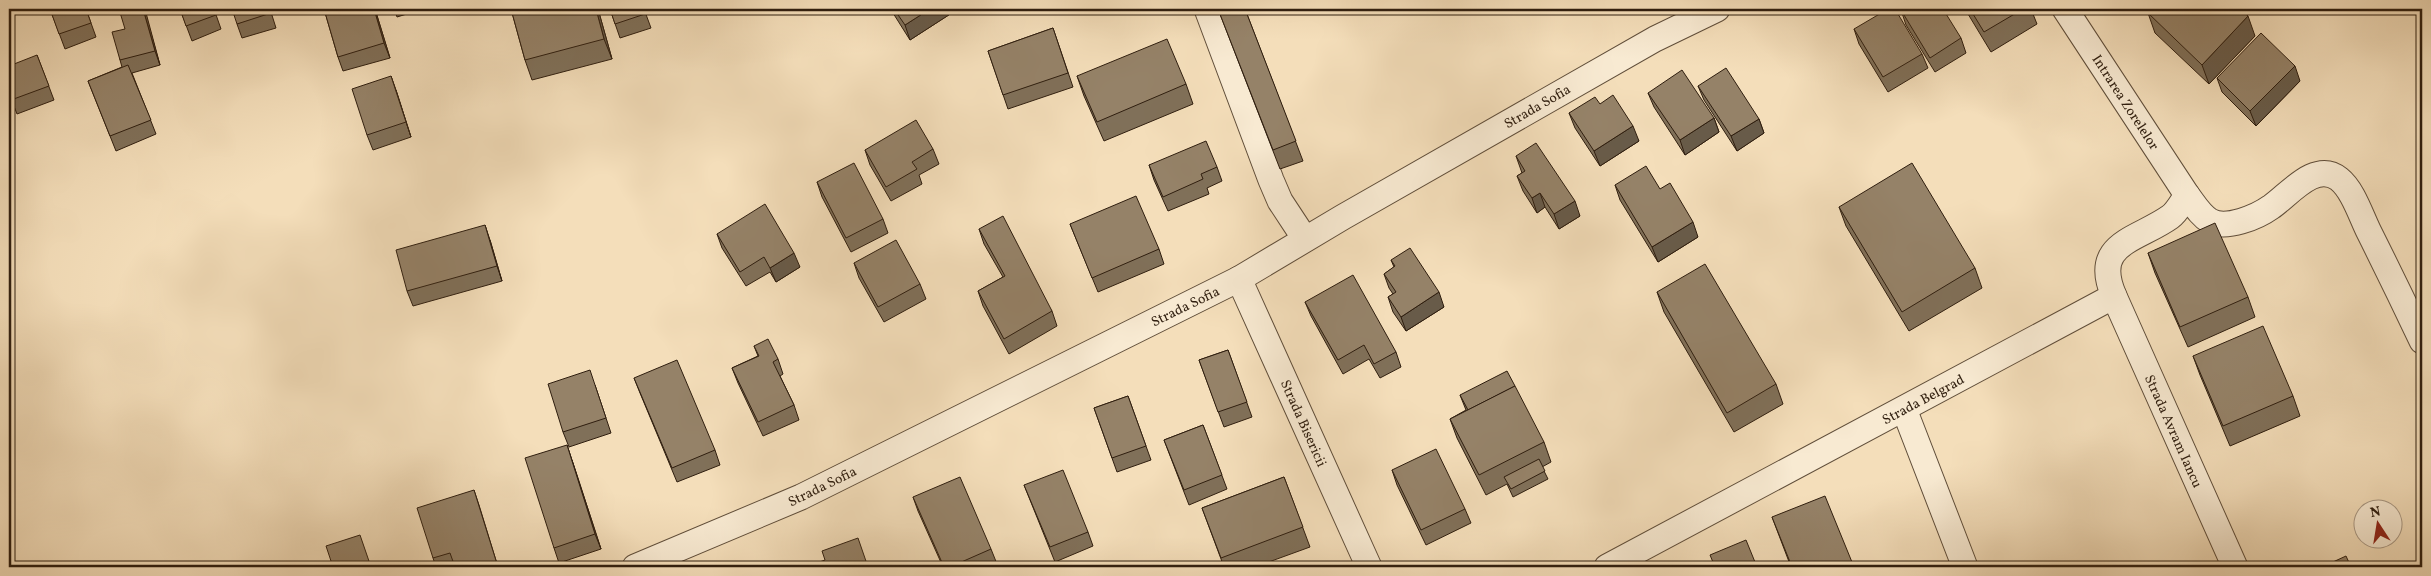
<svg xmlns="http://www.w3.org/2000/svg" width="2431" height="576" viewBox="0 0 2431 576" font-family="Vollkorn,serif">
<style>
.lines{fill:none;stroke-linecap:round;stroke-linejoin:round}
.street-casing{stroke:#604e3a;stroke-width:27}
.street{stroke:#f8ead2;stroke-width:25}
.wall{fill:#807059;stroke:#2f1e0f}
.shaded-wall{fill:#685b49;stroke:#2f1e0f}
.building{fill:#958268;stroke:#2f1e0f}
.labels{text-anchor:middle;stroke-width:4.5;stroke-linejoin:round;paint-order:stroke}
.street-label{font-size:14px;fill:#2f1e0f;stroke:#f8ead2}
</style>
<rect width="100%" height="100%" fill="#f4deba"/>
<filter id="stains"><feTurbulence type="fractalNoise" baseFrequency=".004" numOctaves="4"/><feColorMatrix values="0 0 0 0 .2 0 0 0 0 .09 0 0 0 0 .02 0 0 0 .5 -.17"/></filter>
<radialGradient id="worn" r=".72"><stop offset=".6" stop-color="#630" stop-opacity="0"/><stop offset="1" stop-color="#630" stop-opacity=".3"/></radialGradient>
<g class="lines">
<g class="street-casing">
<g id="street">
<path d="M1207,9L1271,180L1280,201L1305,239"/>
<path d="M2065,9L2187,195C2194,204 2200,215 2210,221C2226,230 2257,217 2271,207C2288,196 2315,160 2339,179C2353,190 2361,216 2369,232C2387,268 2405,305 2422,341"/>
<path d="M2187,195C2182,202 2177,212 2170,217C2136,241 2091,243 2114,296L2235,567"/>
<path d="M1239,279L1369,567"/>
<path d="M1904,409L1965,567"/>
<path d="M635,567L801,497L1239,279L1343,217L1655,39L1717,9"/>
<path d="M1607,567L2114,296"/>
</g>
</g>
<use href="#street" class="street"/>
</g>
<g class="wall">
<path d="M50,9H86L96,37L65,49Z"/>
<path d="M144,9L160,65L132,73L156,134L116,151L88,81L122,67L120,60L125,29Z"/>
<path d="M180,9H214L221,29L192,41Z"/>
<path d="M270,9L276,28L242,38L237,24Z"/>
<path d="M324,9H375L390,58L343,71L338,57Z"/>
<path d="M394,9H423L397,17Z"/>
<path d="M511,9H598L612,59L532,80L525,60Z"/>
<path d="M610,9H644L651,28L620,38Z"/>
<path d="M891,9H958L910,40L893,13Z"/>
<path d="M1218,9H1245L1303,161L1280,169Z"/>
<path d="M1965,9H2031L2037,24L1991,52Z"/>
<path d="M1901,10L1961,38L1966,53L1935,72L1906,25Z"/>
<path d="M2148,13L2255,36L2209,84L2155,33Z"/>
<path d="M1053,28L1073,87L1008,109L988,51Z"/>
<path d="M1854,29L1922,54L1928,68L1888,92L1859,44Z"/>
<path d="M37,55L54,100L17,114L9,93Z"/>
<path d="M1077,76L1186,84L1193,104L1104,141L1084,96Z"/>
<path d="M2217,78L2300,81L2256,126L2222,92Z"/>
<path d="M1698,86L1759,119L1764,133L1737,151L1704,100Z"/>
<path d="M396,90L411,137L373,150L367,135Z"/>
<path d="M1648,93L1714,118L1719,132L1685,155L1654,107Z"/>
<path d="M1600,104L1639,141L1600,166L1575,128L1569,113Z"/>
<path d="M933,149L939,164L919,175L922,184L891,201L870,165L865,150Z"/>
<path d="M1516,156L1580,216L1559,229L1545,207L1537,213L1523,191L1517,176L1522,173Z"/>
<path d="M1149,165L1217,167L1222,181L1207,188L1209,194L1168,211L1154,180Z"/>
<path d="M817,182L883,219L888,233L851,252L822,197Z"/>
<path d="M1615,185L1698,237L1658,262L1620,200Z"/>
<path d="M1839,207L1975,268L1982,288L1909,331L1846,226Z"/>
<path d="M1070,224L1159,249L1164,264L1098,292Z"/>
<path d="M979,229L1052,311L1057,326L1009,354L983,306L978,291L1003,277L984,244Z"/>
<path d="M717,234L800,267L776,282L770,272L746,286L722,248Z"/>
<path d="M490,240L502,281L413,306L407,291Z"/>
<path d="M2148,253L2248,297L2255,317L2188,347L2155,273Z"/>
<path d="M1391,260L1444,307L1406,331L1393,312L1388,297L1393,294L1389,288L1384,274L1394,267Z"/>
<path d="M854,263L920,284L926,299L884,322L859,278Z"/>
<path d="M1657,292L1776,384L1783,404L1734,432L1664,312Z"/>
<path d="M1305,302L1396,352L1401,367L1380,378L1369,359L1343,374L1311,316Z"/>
<path d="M754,346L778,359L783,374L780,376L794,405L799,420L763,436L738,383L732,368L758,356Z"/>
<path d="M1228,350L1252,417L1224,427L1199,360Z"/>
<path d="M2193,356L2293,396L2300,416L2230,446L2200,375Z"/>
<path d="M634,378L715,450L720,465L677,482L640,393Z"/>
<path d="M595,385L611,433L569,447L563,432Z"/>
<path d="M1460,395L1544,442L1551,462L1542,467L1548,479L1513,497L1507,484L1486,495L1457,438L1450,419L1466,410Z"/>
<path d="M1128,396L1151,460L1117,472L1094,408Z"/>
<path d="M1203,425L1227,489L1189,505L1164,440Z"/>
<path d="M572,460L601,549L559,563L554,548Z"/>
<path d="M1392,470L1465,509L1471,523L1426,545L1397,485Z"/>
<path d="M1284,477L1310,547L1255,567H1224L1202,508Z"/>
<path d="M1024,485L1088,532L1093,546L1055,562Z"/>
<path d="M474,490L479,505L498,567H436L433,558Z"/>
<path d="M913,497L991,549L997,564L988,567H943L918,511Z"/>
<path d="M1772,517L1854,567H1791Z"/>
</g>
<g class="shaded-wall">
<path d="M143,9H145L160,65L155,51Z"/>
<path d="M374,9H375L390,58L384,43Z"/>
<path d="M596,9H598L612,59L604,39Z"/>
<path d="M930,9H958L910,40L905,25Z"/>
<path d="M2248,16L2255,36L2209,84L2202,65Z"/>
<path d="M2295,66L2300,81L2256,126L2250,111Z"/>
<path d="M391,76L396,90L411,137L406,122Z"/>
<path d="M1714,118L1719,132L1685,155L1680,140Z"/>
<path d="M1759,119L1764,133L1737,151L1731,136Z"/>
<path d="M1633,126L1639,141L1600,166L1594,151Z"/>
<path d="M1540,193L1545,207L1537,213L1532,198Z"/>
<path d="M1575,201L1580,216L1559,229L1554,214Z"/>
<path d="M1693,222L1698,237L1658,262L1652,247Z"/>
<path d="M485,225L490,240L502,281L497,266Z"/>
<path d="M794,253L800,267L776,282L770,268Z"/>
<path d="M1439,292L1444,307L1406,331L1401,317Z"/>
<path d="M567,445L572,460L601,549L595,534Z"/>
</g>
<g class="building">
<path d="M50,9H86L91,23L59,34Z"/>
<path d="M119,9H143L155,51L120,60L112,32L125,29Z"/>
<path d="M180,9H214L216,15L186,26Z"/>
<path d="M232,9H269L271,13L237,24Z"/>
<path d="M324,9H374L384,43L338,57Z"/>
<path d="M511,9H596L604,39L525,60Z"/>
<path d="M610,9H644L645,14L615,24Z"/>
<path d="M894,9H930L905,25Z"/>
<path d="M1218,9H1245L1296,141L1273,150Z"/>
<path d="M1888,9H1895L1922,54L1883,77L1854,29Z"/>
<path d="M1904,9H1943L1961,38L1930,58L1901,10Z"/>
<path d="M1970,9H2023L1984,32Z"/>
<path d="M2152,9H2240L2248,16L2202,65L2148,13Z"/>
<path d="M1053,28L1068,73L1003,95L988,51Z"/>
<path d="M2261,33L2295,66L2250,111L2217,78Z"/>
<path d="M1167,39L1186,84L1097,122L1077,76Z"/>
<path d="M37,55L49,86L11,100L9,93V66Z"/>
<path d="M128,65L151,120L110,136L88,81Z"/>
<path d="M1726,68L1759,119L1731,136L1698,86Z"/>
<path d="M1682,70L1714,118L1680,140L1648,93Z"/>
<path d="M391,76L406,122L367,135L352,89Z"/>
<path d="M1613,95L1633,126L1594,151L1569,113L1595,97L1600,104Z"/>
<path d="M916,120L933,149L912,162L917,169L886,187L865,150Z"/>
<path d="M1206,141L1217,167L1201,174L1203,179L1163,197L1149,165Z"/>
<path d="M1536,143L1575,201L1554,214L1540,193L1532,198L1517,176L1525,171L1516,156Z"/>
<path d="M854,163L883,219L846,238L817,182Z"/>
<path d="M1912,163L1975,268L1902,312L1839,207Z"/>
<path d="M1646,166L1660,189L1670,183L1693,222L1652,247L1615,185Z"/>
<path d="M1136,196L1159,249L1092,278L1070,224Z"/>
<path d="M765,204L794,253L770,268L764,257L740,272L717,234Z"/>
<path d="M1003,216L1052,311L1004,339L978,291L1005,276L979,229Z"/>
<path d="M2215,223L2248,297L2180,327L2148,253Z"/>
<path d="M485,225L497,266L407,291L396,250Z"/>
<path d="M896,240L920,284L878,307L854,263Z"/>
<path d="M1410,248L1439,292L1401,317L1388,297L1396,292L1384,274L1395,266L1391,260Z"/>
<path d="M1705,264L1776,384L1727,413L1657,292Z"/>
<path d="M1353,275L1396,352L1374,364L1364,345L1338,360L1305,302Z"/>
<path d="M2263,326L2293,396L2223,426L2193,356Z"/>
<path d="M768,339L778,359L773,362L794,405L758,422L732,368L759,356L754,346Z"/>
<path d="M1228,350L1247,402L1218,412L1199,360Z"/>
<path d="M677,360L715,450L672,468L634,378Z"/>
<path d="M590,370L606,418L563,432L548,384Z"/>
<path d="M1507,371L1515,386L1468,410L1460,395Z"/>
<path d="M1515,386L1544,442L1479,475L1450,419Z"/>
<path d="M1128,396L1146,446L1112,458L1094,408Z"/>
<path d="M1203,425L1222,475L1184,490L1164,440Z"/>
<path d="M567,445L595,534L554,548L525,458Z"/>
<path d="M1436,449L1465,509L1421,530L1392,470Z"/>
<path d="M1539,459L1545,471L1511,489L1504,477Z"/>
<path d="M1063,470L1088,532L1050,547L1024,485Z"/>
<path d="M960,477L991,549L950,567H944L913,497Z"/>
<path d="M1284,477L1303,527L1221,558L1202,508Z"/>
<path d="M474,490L498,567H455L450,553L433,558L417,508Z"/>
<path d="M1825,496L1854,567H1818L1817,565L1811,567H1792L1772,517Z"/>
<path d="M360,535L371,567H333L326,546Z"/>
<path d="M858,538L868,567H808V566L825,560L822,551Z"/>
<path d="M1746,540L1757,567H1715L1710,555Z"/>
<path d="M2346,556L2351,567H2322Z"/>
</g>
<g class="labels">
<g class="street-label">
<text transform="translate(2126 102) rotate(57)" y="5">Intrarea Zorelelor</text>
<text transform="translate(1537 106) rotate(-30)" y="5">Strada Sofia</text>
<text transform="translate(1185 306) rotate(-26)" y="5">Strada Sofia</text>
<text transform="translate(1923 399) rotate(-28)" y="5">Strada Belgrad</text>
<text transform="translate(1304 423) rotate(66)" y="5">Strada Bisericii</text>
<text transform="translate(2174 431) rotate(66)" y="5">Strada Avram Iancu</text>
<text transform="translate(822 486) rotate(-26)" y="5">Strada Sofia</text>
</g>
</g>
<rect width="2431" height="576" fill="none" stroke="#f4deba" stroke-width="30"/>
<rect x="10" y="10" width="2411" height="556" fill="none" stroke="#2f1e0f" stroke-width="2.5"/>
<rect x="15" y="15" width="2401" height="546" fill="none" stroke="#2f1e0f"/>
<g transform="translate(2378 524) rotate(348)"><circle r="24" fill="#f8ead2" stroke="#a89884"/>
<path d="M0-4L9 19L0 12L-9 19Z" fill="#8f2418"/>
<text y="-8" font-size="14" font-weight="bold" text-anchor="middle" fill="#2f1e0f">N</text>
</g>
<rect width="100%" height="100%" filter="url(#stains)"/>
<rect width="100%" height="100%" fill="url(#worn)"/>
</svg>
